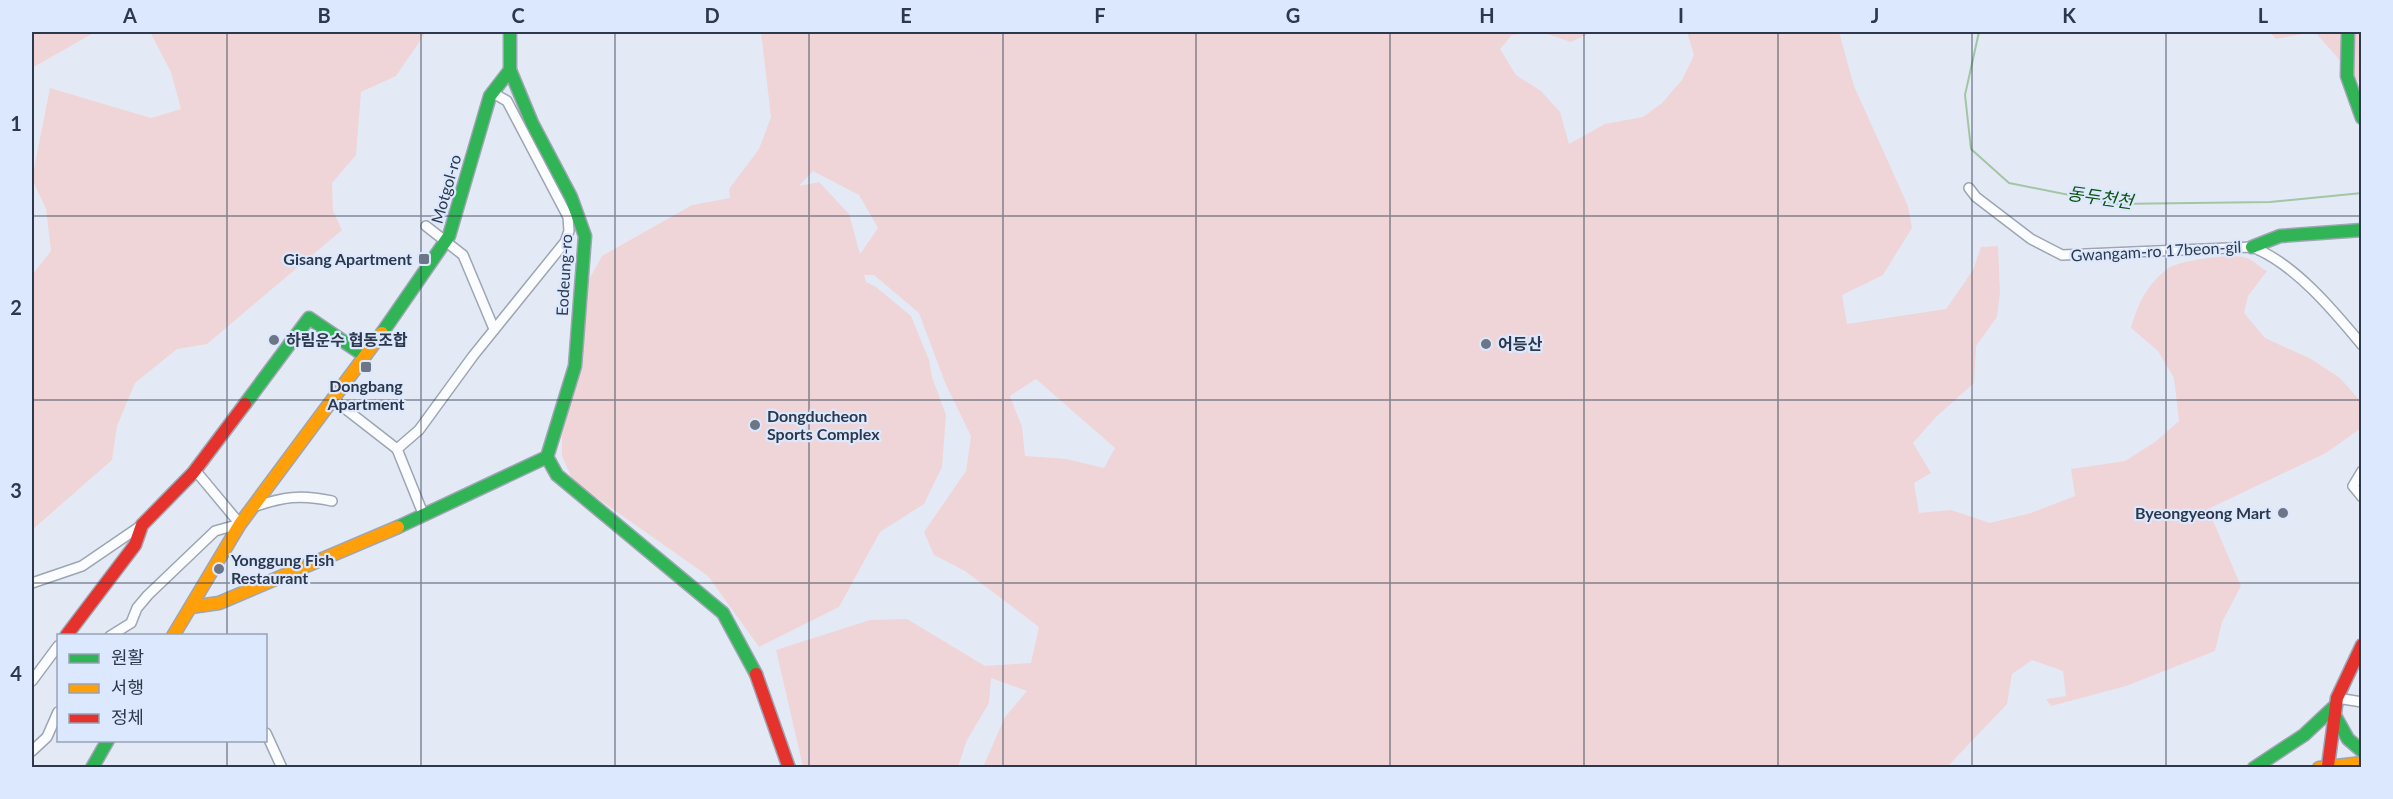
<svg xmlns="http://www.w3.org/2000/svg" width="2393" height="799" viewBox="0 0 2393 799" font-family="Lato,'Noto Sans KR',sans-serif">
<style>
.green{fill:#efd5d7;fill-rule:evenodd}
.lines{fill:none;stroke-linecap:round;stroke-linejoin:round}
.stream{stroke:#a2c6a4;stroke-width:2}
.street-casing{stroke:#9ea5b3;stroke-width:12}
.fast-casing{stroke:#9ea5b3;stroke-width:15}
.slow-casing{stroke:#9ea5b3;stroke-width:15}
.jam-casing{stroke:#9ea5b3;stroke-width:15}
.street{stroke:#fbfcfe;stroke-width:9}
.fast{stroke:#30b455;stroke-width:12}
.slow{stroke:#ff9f0a;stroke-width:12}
.jam{stroke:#e5322d;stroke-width:12}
.grid{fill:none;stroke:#2d384c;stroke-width:1.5;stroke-opacity:0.55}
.poi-dot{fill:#6d7687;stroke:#dce8fd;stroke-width:2}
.labels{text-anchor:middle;stroke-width:4.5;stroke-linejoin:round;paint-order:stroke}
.street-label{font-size:16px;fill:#2d384c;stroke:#dce8fd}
.poi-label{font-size:16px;font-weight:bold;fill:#2d384c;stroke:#dce8fd;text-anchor:start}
.water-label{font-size:18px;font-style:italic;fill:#0f5510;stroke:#dce8fd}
.neatline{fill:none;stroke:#2d384c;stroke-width:2}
.grid-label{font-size:20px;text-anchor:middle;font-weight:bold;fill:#2d384c}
</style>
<rect width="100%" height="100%" fill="#e4eaf5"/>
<g class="green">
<path d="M32,32H95L32,68Z"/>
<path d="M150,32H426L396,76L361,92L356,155L332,183L333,211L342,230L207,344L177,349L135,383L117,426L112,460L32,530V275L51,251L46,209L32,179L50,88L151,118L181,109L171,72Z"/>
<path d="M761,32H1592L1571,42L1541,32L1512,35L1500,49L1516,75L1541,91L1560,112L1569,144L1605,124L1643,117L1662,103L1682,80L1694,55L1687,32H1839L1854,86L1908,206L1912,228L1883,275L1842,295L1847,324L1946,309L1973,270L1981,247L1998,246L2000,293L1997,317L1976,346L1974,383L1935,418L1913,443L1931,473L1914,483L1919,513L1951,510L1990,523L2031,513L2075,496L2071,469L2125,461L2155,442L2179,421L2174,378L2158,351L2131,328C2138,304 2146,286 2166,270C2177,260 2234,253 2247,258C2254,261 2260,267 2267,271L2248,296L2244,313L2265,338L2311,359L2340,378L2362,403L2361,428L2326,453L2208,509L2241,586L2222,622L2215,651L2126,686L2051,706L2046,699L2066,696L2063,671L2032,660L2012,674L2007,704L1946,768L1907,765L1885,768L983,767L1005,717L1027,691L991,678L989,703L967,740L958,767H803L776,650L870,620L907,619L985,666L1031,663L1039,627L965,571L934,555L924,532L966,471L971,436L946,385L919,313L874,275H864L866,282L876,287L911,316L929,360L932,377L946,415L942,467L924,504L880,532L839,607L759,647L708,576L573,481L562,456V435L582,361L586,285L602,256L692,205L730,198L729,189L759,149L771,117ZM813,171L859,195L878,228L860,254L849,214L819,182L799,186ZM1036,379L1115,448L1104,468L1067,459L1025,456L1022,427L1010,396Z"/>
<path d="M2270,32H2313L2276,39Z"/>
<path d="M2315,32H2361V80L2358,81Z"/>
</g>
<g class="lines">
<path class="stream" d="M1979,32L1965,95L1971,149L2009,183L2114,204L2270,202L2362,193"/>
<g class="street-casing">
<g id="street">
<path d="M1969,188L1976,197L2031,239L2062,255L2252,247C2294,263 2334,311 2362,345"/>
<path d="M426,226L463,255L494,329"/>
<path d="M334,400L397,449"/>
<path d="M397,449L419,430L473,356L565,242L569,231L568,217L507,101L493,93"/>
<path d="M397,449L424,516"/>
<path d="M2362,471L2353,486L2362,497"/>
<path d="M253,507C283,497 300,494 332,501"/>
<path d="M32,583L82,566L142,525"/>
<path d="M110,636L131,623L137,608L148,595L215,531L240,524L195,470"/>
<path d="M32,681L58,646"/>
<path d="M2337,698L2362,702"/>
<path d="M266,733L282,768"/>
<path d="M32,751L47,737L58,712"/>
</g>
</g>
<g class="fast-casing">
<g id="fast">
<path d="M510,32V70L532,123L571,197L585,236L575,366L547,457L557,475L723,613L756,674"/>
<path d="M2348,32L2347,76L2362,118"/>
<path d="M2252,247L2280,236L2362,230"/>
<path d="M382,333L449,236L490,96L510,70"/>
<path d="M245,404L309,318L365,356"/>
<path d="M398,527L547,457"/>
<path d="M2334,714L2348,739L2362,751"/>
<path d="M92,768L108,740"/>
<path d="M2254,768L2304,735L2336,705"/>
</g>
</g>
<g class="slow-casing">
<g id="slow">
<path d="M191,607L219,603L398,527"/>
<path d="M173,636L240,524L382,333"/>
<path d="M2319,768L2362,763"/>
</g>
</g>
<g class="jam-casing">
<g id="jam">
<path d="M66,636L135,545L142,525L193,473L245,404"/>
<path d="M756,674L789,768"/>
<path d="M2328,766L2337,698L2362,645"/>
</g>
</g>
<use href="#street" class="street"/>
<use href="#fast" class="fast"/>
<use href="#slow" class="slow"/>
<use href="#jam" class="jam"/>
</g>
<path class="grid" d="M227,32V636M421,32V768M615,32V768M809,32V768M1003,32V768M1196,32V768M1390,32V768M1584,32V768M1778,32V768M1972,32V768M2166,32V768M32,216H2362M32,400H2362M32,583H2362M227,740V768"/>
<g class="poi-dot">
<rect x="418" y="253" width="12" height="12" rx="3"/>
<circle cx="274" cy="340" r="6"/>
<circle cx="1486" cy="344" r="6"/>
<rect x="360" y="361" width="12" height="12" rx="3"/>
<circle cx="755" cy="425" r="6"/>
<circle cx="2283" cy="513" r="6"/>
<circle cx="219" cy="569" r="6"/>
</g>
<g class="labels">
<g class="street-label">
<text transform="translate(446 189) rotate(-74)" y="6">Motgol-ro</text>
<text transform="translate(2156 251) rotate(-3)" y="6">Gwangam-ro 17beon-gil</text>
<text transform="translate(564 275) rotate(-87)" y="6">Eodeung-ro</text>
</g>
<g class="poi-label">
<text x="412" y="265" text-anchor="end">Gisang Apartment</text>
<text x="286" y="346">하림운수 협동조합</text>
<text x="1498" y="350">어등산</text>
<text x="366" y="392" text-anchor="middle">Dongbang<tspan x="366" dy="18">Apartment</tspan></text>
<text x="767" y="422">Dongducheon<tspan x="767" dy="18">Sports Complex</tspan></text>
<text x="2271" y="519" text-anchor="end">Byeongyeong Mart</text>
<text x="231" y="566">Yonggung Fish<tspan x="231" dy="18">Restaurant</tspan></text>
</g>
<g class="water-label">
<text transform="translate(2100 198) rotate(8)" y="6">동두천천</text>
</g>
</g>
<rect width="2393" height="799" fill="none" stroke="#dce8fd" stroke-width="66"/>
<rect x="57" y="634" width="210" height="108" fill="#dce8fd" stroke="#96a2b6" stroke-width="1.5"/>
<rect x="69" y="654" width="30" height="9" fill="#30b455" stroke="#96a2b6" stroke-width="1.5"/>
<text x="111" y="664" font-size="18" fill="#2d384c">원활</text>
<rect x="69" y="684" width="30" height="9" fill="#ff9f0a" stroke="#96a2b6" stroke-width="1.5"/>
<text x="111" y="694" font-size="18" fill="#2d384c">서행</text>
<rect x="69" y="714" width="30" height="9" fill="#e5322d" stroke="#96a2b6" stroke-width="1.5"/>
<text x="111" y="724" font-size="18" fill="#2d384c">정체</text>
<rect x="33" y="33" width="2327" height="733" class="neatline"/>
<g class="grid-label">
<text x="130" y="23">A</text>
<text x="324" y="23">B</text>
<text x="518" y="23">C</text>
<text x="712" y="23">D</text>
<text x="906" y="23">E</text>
<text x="1100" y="23">F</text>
<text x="1293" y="23">G</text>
<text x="1487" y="23">H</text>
<text x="1681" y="23">I</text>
<text x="1875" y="23">J</text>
<text x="2069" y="23">K</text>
<text x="2263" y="23">L</text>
<text x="16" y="131">1</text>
<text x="16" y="315">2</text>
<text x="16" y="498">3</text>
<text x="16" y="681">4</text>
</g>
</svg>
